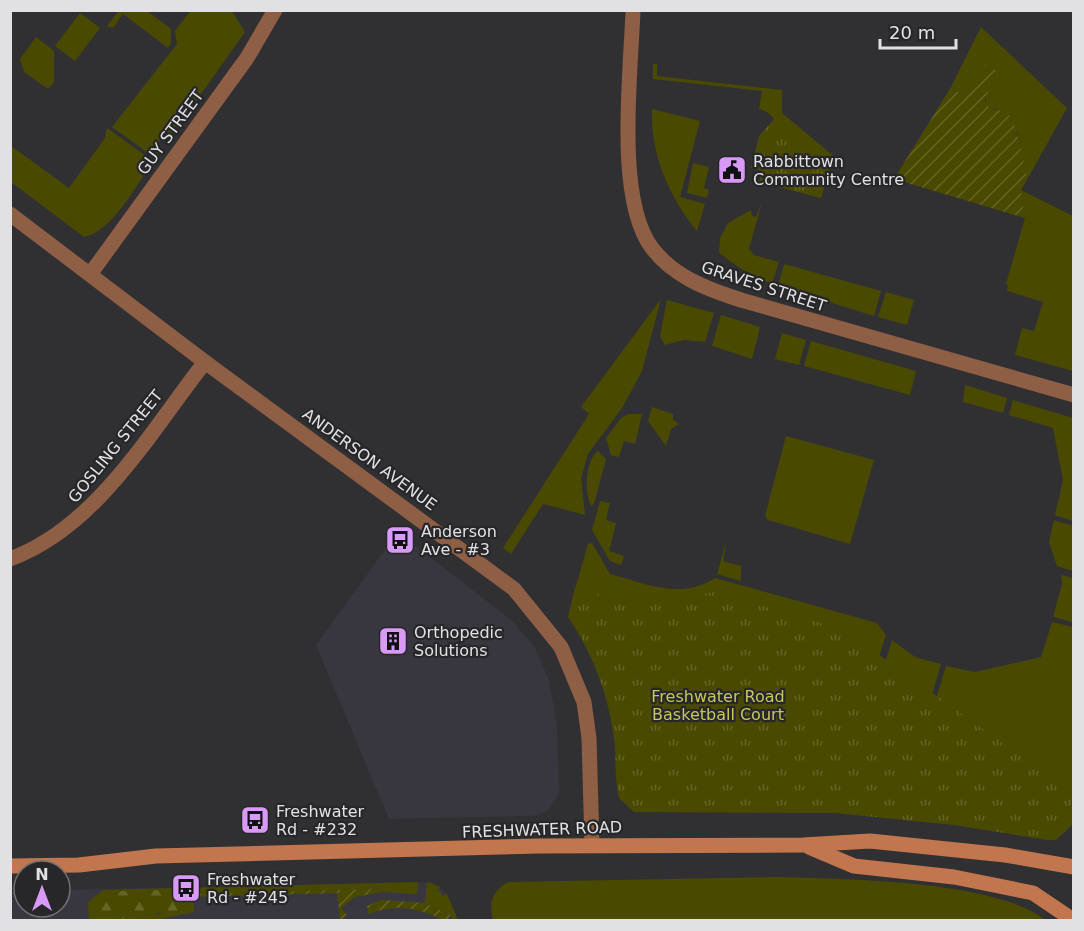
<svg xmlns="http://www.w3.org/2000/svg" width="1084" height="931" viewBox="0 0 1084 931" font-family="'DejaVu Sans',sans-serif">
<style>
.built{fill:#383740}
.grass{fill:#494a00}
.forest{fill:url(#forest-firs)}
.park{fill:url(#park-tufts)}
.garden{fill:url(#garden-furrows)}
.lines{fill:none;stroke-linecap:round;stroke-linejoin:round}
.minor{stroke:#8e5e45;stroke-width:15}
.secondary{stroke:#c2764d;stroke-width:15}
.labels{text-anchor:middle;stroke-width:4.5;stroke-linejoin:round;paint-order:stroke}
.street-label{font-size:16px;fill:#e1e1e3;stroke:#272629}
.poi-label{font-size:16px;fill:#e1e1e3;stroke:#272629;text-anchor:start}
.park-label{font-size:16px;fill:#c6c85b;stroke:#272629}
</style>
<defs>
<pattern id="forest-firs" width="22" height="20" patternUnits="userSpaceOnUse" patternTransform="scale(1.5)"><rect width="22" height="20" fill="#494a00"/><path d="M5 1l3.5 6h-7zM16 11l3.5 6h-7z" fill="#636425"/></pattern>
<pattern id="park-tufts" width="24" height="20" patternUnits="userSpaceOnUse" patternTransform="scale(1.5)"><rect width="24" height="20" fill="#494a00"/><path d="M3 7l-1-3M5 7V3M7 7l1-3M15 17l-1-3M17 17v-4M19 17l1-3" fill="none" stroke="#636425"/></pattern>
<pattern id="garden-furrows" width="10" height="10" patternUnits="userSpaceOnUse" patternTransform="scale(1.5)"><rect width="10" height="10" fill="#494a00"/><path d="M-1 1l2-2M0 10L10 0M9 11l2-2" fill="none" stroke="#636425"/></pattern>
</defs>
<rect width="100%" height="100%" fill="#303033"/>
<g class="built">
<path d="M392,540L403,548L409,541L510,619L534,646L549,680L557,726L559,792L549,810L538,815L526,816L389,819L316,645Z"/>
<path d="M431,882L447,894L458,920H11L10,892L24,891V907H60V890Z"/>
</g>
<g class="grass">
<path d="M119,10L147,11L171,29V43L168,48L123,14L113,28L107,26Z"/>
<path d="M191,10L232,11L245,32L167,142L162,138L155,147L160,151L155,158L112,127L177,44L175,31Z"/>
<path d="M80,13L100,28L75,61L55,46Z"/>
<path d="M981,27L1067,108L1028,178L1022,161L1018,133L999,109H992L986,106L985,65L974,83L964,93L954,91L951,87Z"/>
<path d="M36,37L54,51V82L48,89L24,72L20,59Z"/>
<path d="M653,64H657V76L782,90V113L842,163L787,146C783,131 776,113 759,109L762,91L653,79Z"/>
<path d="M652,109L700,121L680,197L705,204L697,231C669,197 650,153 652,109Z"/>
<path d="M107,128L153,161C137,184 113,231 84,237L11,182V146L69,188L105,138Z"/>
<path d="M693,163L709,167L704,188L709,190L707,198L687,193Z"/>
<path d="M1021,190L1073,216V371L1015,355L1022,328L1034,331L1043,302L1007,291L1008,285L1006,284L1025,218Z"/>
<path d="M762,202L749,249L754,255L779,262L772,284L741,269L719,253L720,238L728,223L751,210L752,216L756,217Z"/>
<path d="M784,264L881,291L874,316L778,286Z"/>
<path d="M886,292L914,300L907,325L878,317Z"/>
<path d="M661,299L642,371L622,408L588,454L581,478L585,515L543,504L511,554L503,548L589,414L581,407Z"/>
<path d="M667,300L714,313L705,342L684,340L665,345L660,336Z"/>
<path d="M721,315L760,327L752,359L712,346Z"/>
<path d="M782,333L806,340L799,365L775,359Z"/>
<path d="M811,341L916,371L910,395L804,366Z"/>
<path d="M965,385L1007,398L1003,413L963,402Z"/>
<path d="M1013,400L1073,418V521L1055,515L1063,480L1053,428L1009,415Z"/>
<path d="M652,407L673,414V420L679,424L671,429L666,446L648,421Z"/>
<path d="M629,414H642L635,444L624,441L619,457L611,455L606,438L621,418Z"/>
<path d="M786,436L874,460L850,544L768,520L765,516Z"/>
<path d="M598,451L606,459L594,504L591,506C584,492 585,461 598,451Z"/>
<path d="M600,501L610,503L606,520L616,523L609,551L624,556L621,565L610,561L592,530Z"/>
<path d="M1054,520L1073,526V571L1057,566L1049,542Z"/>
<path d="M727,539L723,561L741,566V581L717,574Z"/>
<path d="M592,543L610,574C647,584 681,600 715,578L877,623L886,635L876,666L572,600L588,544Z"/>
<path d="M1061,575L1073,578V622L1053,617L1062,584Z"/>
<path d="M1052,622L1073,627V802L936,699L946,666L975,672L1041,657Z"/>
<path d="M892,640L915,657L941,664L932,695L883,670Z"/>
<path d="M778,877C843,879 996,880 1045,920H493C489,903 491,892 508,882Z"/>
<path d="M418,882L417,894L382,892L376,889L193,894V888Z"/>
<path d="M427,882L441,887L438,890L443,896L447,894L458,920H452L451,915L425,903Z"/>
<path d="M179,888L180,898L193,897L194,912L157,920H136L152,913L159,915L183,900L175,898L169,890L94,902L92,910L111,911L120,920H89L88,902L103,890Z"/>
</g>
<path class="forest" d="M170,890L175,898L188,904L182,911L171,914L152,913L136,920H120L111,911L103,913L91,910L94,902L122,891Z"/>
<g class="park">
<path d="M775,118L784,131L788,146L832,160L821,198L759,182L762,171L751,168L759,136Z"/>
<path d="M575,587L629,604L715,592L844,630L1073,793V824L1056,840H1047L954,825L835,813L634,812L619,798C615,782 616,764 615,747C610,699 595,657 568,617Z"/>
</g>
<g class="garden">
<path d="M985,65L997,71L985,99L986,105L992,109L1006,111C1021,130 1020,155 1028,178L1021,190L1025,218L894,179L951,87L954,91L964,93L974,83Z"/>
<path d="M376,889L382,892L355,897L341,908L347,915L340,920L337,893L193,897V894Z"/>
<path d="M381,900L425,903L451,915L447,920H443C419,908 395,903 369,914L367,906Z"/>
</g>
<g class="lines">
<g class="minor">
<path d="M633,10C631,72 615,199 652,248C674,277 707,289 741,300L1074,395"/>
<path d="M10,214L205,362L514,589L561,647L584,702L589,738L592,845"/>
<path d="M91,273L247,58L275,10"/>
<path d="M10,559C97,527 150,432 205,362"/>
</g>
<g class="secondary">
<path d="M809,847L854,866L954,877L1033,893L1073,920"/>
<path d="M10,866L79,865L156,856L540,846L803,845L870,841L1005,855L1074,867"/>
</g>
</g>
<defs>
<g id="civic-square" transform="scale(1.5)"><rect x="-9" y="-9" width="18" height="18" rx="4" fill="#d99af7" stroke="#272629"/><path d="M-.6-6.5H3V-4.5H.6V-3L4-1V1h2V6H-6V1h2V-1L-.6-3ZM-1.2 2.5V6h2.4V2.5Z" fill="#111"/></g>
<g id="bus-square" transform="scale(1.5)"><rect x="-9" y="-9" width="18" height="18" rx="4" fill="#d99af7" stroke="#272629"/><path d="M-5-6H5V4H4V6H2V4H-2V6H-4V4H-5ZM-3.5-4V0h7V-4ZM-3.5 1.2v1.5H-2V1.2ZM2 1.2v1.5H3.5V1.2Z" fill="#111"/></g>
<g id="building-square" transform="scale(1.5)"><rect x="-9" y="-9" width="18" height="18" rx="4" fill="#d99af7" stroke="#272629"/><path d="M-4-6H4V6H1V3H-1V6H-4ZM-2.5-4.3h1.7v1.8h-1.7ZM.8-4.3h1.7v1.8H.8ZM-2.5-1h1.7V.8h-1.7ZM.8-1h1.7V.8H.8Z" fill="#111"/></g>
</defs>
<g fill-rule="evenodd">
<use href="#civic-square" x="732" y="170"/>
<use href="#bus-square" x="400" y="540"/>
<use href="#building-square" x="393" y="641"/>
<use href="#bus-square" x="255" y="820"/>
<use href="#bus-square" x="186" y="888"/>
</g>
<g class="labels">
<g class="street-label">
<text transform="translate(170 132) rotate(-54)" y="6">GUY STREET</text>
<text transform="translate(764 286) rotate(18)" y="6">GRAVES STREET</text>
<text transform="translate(115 446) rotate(-51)" y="6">GOSLING STREET</text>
<text transform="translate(370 459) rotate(36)" y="6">ANDERSON AVENUE</text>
<text transform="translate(542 829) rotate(-2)" y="6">FRESHWATER ROAD</text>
</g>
<g class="poi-label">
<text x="753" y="167">Rabbittown<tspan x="753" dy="18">Community Centre</tspan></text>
<text x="421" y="537">Anderson<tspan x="421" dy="18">Ave - #3</tspan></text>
<text x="414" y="638">Orthopedic<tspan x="414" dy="18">Solutions</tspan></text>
<text x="276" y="817">Freshwater<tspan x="276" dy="18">Rd - #232</tspan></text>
<text x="207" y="885">Freshwater<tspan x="207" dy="18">Rd - #245</tspan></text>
</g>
<g class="park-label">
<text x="718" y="702">Freshwater Road<tspan x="718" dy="18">Basketball Court</tspan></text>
</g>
</g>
<rect width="1084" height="931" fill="none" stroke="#e1e1e3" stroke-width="24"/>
<g transform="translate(42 889)"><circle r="28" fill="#272629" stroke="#717173" stroke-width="1.5"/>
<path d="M0-4.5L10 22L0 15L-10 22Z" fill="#d99af7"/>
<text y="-9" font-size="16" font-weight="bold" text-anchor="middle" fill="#e1e1e3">N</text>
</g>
<path d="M880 39v9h76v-9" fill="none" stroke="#e1e1e3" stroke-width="3"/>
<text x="889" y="39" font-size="18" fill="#e1e1e3" stroke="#272629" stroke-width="4.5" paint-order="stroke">20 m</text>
</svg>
